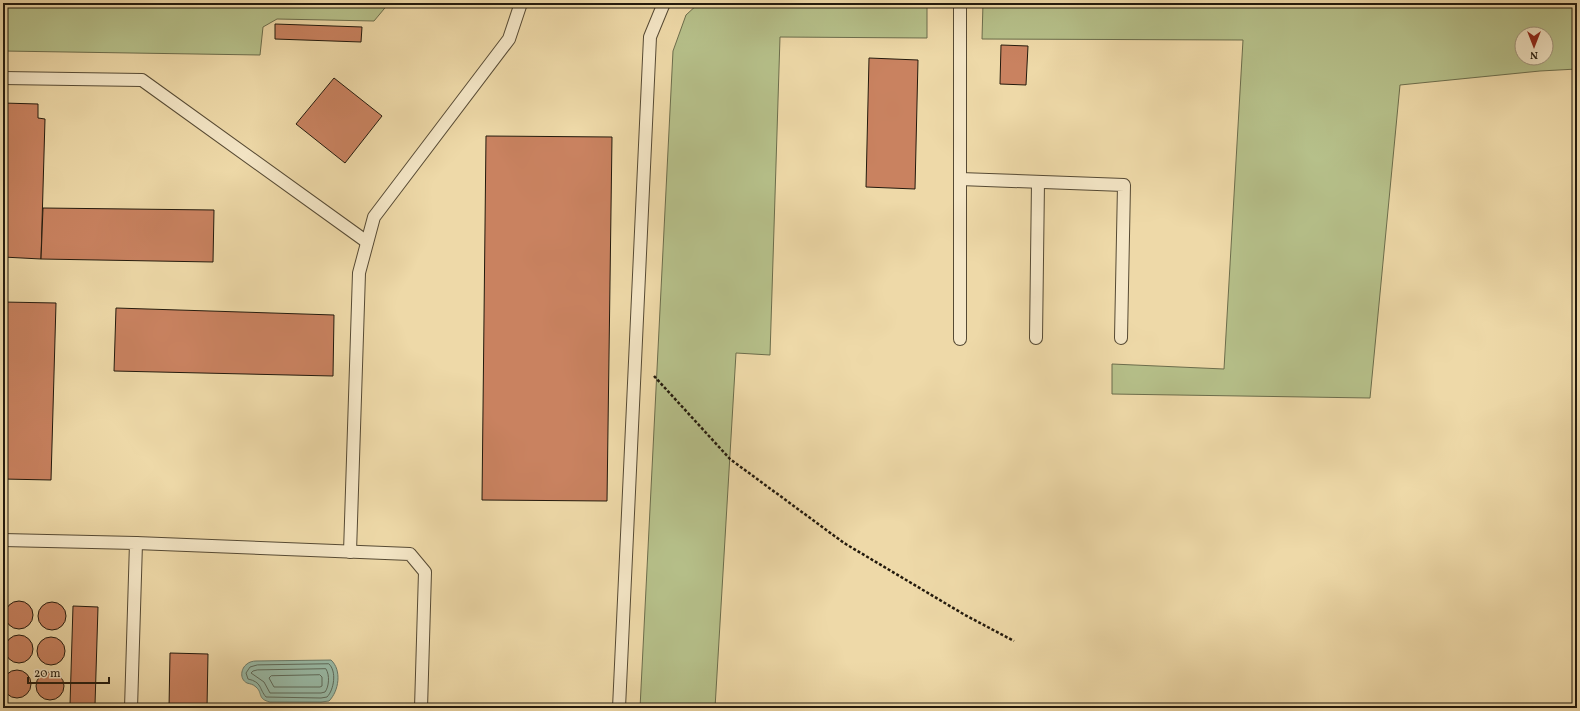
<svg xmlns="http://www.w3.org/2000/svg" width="1580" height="711" viewBox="0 0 1580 711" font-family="Vollkorn,serif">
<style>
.green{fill:#b6c08a;stroke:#6c6d4c;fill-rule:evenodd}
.water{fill:#99baa6;stroke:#6a7a69}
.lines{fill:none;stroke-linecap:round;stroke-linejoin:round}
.shore{stroke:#5e6a5a;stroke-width:1}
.building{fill:#c98260;stroke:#231a0d}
.lane-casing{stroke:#564a34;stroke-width:14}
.path{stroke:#231a0d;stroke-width:2.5;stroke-dasharray:3 2;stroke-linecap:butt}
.lane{stroke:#f4e6c6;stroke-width:12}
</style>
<rect width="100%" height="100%" fill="#eed9a8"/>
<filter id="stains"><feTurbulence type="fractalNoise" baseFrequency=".005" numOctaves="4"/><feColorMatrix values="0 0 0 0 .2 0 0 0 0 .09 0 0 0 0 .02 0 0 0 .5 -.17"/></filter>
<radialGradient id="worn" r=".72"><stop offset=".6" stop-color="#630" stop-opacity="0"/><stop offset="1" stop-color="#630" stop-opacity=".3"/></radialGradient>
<g class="green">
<path d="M3,3H389L374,21L277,19L263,27L260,55L3,51Z"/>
<path d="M699,3H927V38L780,37L770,355L736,353L715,708H640L673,51L686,15Z"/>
<path d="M983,3H1577V69L1540,71L1400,85L1370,398L1112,394V364L1224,369L1243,40L982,39ZM1522,34H1546V58H1522Z"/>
</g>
<path class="water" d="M331,660C342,670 339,691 329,701L321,702H270C257,699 263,693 256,687C253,684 250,684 247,683C239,679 241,668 247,664C249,662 253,661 256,661Z"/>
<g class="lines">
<g class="shore">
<path d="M329,664C337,671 334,690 327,697L321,698L266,697C259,689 262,682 248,679L246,673L250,667L257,665Z"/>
<path d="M326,669C330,675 329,687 325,692L321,693H270L264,682L251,673L253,671L257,670Z"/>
<path d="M320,675L322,677V686L320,687H274L269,678L271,676Z"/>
</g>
</g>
<g class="building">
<path d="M275,24L362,27L361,42L275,39Z"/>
<path d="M1001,45L1028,46L1026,85L1000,84Z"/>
<path d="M869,58L918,60L915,189L866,187Z"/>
<path d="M334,78L382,116L345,163L296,124Z"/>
<path d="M3,103L38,104V118L45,119L41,259L3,257Z"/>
<path d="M486,136L612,137L607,501L482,500Z"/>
<path d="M43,208L214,210L213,262L41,259Z"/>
<path d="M3,302L56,303L51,480L3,479Z"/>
<path d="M116,308L334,315L333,376L114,371Z"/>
<circle cx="19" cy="615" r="14"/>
<circle cx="52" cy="616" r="14"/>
<path d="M73,606L98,607L95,705H70Z"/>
<circle cx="19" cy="649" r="14"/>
<circle cx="51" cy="651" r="14"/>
<path d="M170,653L208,654L207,708H169Z"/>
<circle cx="17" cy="684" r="14"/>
<circle cx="50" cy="686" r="14"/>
</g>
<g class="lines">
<g class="lane-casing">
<g id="lane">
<path d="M3,78L142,80L367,242"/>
<path d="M960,179L1124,185L1121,338"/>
<path d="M1036,338L1038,182"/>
<path d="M960,339V3"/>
<path d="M3,540L136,543L131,708"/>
<path d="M136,543L410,554L425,572L421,708"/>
<path d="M350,552L359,273L374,217L509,39L521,3"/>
<path d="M619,708L650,37L664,3"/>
</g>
</g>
<path class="path" d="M654,376L730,459L844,543L965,615L1014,641"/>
<use href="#lane" class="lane"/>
</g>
<rect width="1580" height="711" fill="none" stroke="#eed9a8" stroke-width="16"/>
<rect x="4" y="4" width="1572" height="703" fill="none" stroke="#231a0d" stroke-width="2"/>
<rect x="8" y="8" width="1564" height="695" fill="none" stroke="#231a0d"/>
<g transform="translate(1534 46) rotate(180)"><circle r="19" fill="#f4e6c6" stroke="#a0947c"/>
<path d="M0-3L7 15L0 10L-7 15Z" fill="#8f2418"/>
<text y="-6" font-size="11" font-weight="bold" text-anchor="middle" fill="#231a0d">N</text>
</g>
<path d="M28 677v6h81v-6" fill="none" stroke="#231a0d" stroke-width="2"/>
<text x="34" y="677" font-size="12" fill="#231a0d" stroke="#f4e6c6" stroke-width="3" paint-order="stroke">20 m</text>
<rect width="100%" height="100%" filter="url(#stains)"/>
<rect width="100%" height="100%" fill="url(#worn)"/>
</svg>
